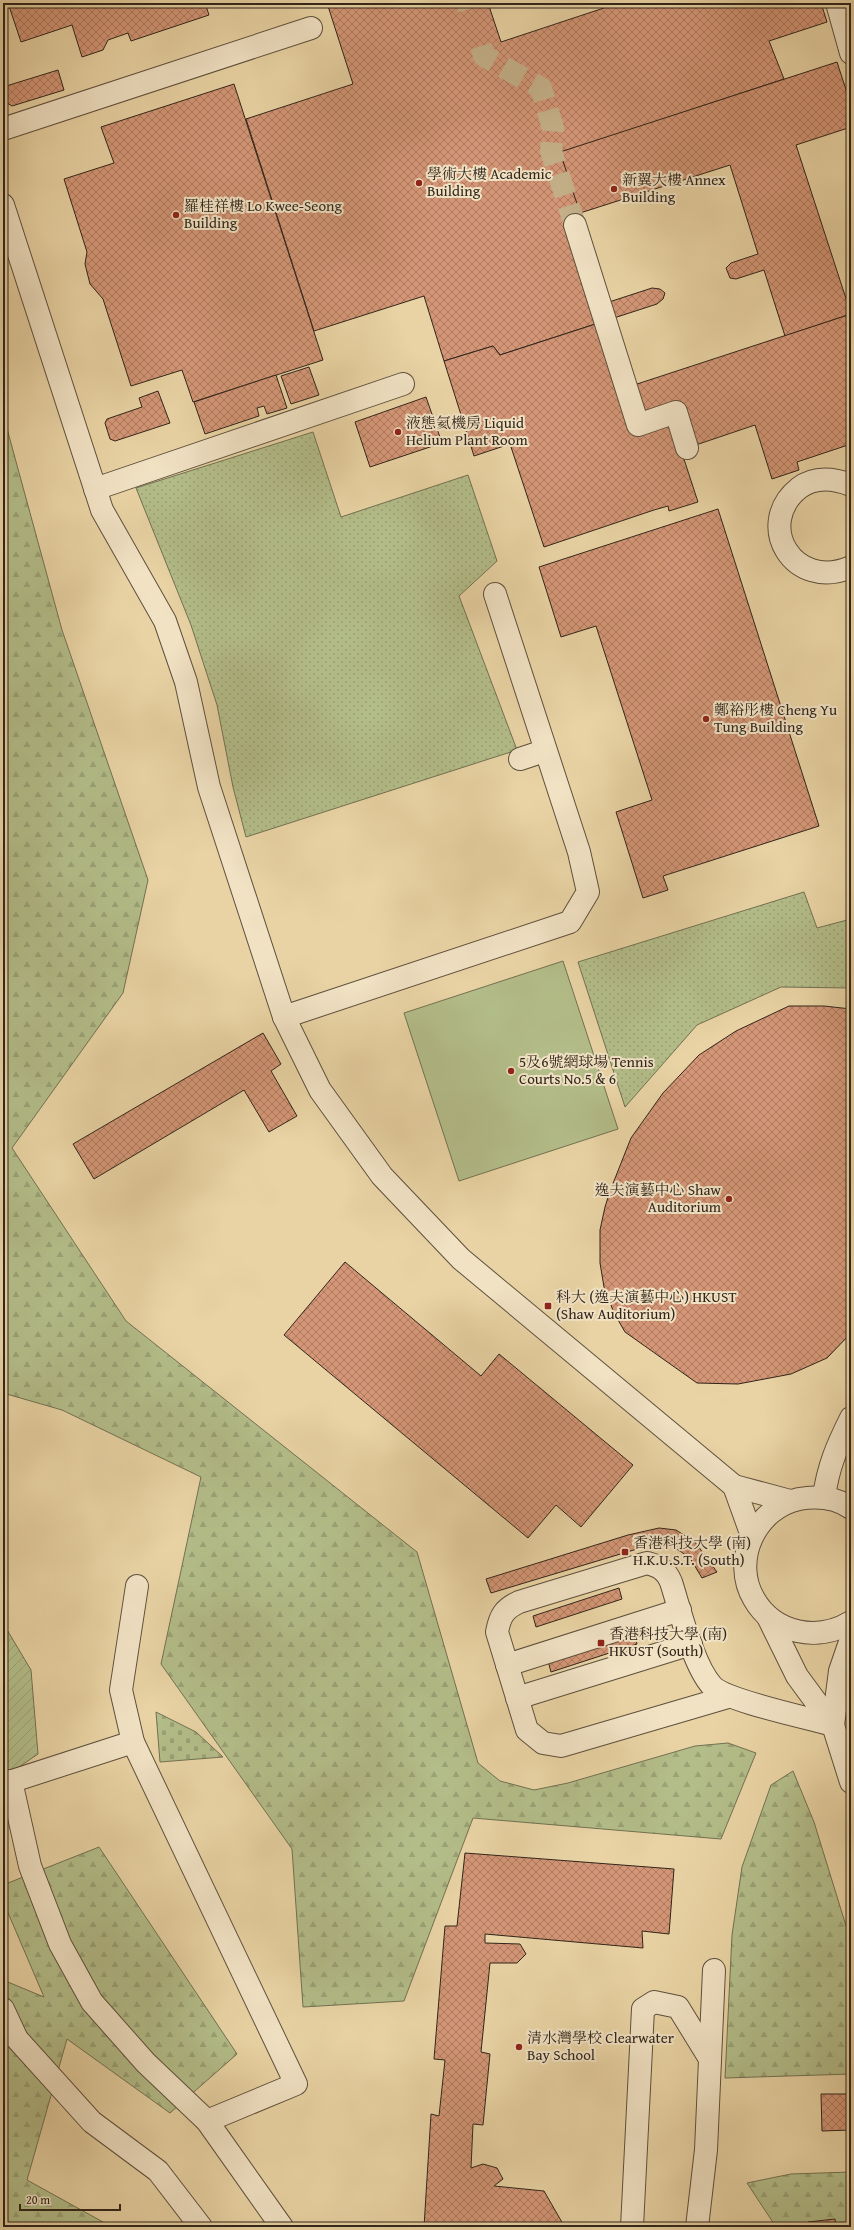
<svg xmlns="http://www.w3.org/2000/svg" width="854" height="2230" viewBox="0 0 854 2230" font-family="'Gentium Book Plus','Noto Serif TC',serif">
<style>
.grass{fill:url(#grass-dots);stroke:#727152}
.forest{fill:url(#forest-firs);stroke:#727152}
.cemetery{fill:url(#cemetery-stones);stroke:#727152}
.garden{fill:url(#garden-furrows);stroke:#727152}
.pitch{fill:#b3bd89;stroke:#727152}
.building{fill:url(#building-cross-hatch);stroke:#30251b}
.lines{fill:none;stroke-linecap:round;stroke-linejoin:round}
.minor-tunnel{stroke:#c4b089;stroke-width:22;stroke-dasharray:22 11;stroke-linecap:butt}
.minor-casing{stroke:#5e503d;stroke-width:24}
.minor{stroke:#f1e2c4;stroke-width:22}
.poi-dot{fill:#8f2418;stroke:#f1e2c4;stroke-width:1.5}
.labels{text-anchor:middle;stroke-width:4;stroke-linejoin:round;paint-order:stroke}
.poi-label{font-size:15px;fill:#30251b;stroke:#f1e2c4;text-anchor:start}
</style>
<defs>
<pattern id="grass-dots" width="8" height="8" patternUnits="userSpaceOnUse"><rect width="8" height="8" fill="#b3bd89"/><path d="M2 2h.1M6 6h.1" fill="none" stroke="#9aa276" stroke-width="1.8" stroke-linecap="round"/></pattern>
<pattern id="forest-firs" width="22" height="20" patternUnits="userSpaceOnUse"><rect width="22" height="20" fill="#b3bd89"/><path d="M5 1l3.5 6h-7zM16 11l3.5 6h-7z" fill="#9aa276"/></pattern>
<pattern id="cemetery-stones" width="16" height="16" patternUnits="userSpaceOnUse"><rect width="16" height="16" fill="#b3bd89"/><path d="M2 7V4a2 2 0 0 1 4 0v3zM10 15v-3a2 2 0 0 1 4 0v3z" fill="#9aa276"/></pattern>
<pattern id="garden-furrows" width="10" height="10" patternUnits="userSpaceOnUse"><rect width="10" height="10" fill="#b3bd89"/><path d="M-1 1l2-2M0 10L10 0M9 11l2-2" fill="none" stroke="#9aa276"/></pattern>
<pattern id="building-cross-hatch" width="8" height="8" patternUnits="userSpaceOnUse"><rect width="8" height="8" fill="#d49676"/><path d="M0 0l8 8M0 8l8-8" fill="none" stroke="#ac7a60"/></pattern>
</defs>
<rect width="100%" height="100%" fill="#e9d3a4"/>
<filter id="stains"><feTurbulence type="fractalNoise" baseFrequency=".005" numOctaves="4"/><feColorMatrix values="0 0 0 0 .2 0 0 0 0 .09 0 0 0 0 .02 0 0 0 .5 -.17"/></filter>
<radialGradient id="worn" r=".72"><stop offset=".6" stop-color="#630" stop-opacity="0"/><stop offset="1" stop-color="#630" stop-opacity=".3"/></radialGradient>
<g class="grass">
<path d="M313,432L341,517L468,475L497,561L459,596L517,750L246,837L233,787L217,705L191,625L136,488Z"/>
<path d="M804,892L817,928L851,919V988L781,987L697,1025L625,1107L578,962Z"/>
</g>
<g class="forest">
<path d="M3,414L62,630L148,880L123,993L12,1148L126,1321L417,1552L478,1763L500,1781L534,1790L568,1783L695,1746L728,1743L756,1753L721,1839L473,1818L404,2001L303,2007L292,1849L161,1664L201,1477L62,1410L3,1393Z"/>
<path d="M793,1771L814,1822L851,1942V2074L725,2078L732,1935L742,1867L771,1785Z"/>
<path d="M99,1847L237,2054L170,2113L67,2039L27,2180L112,2227H3V1980L44,1997L3,1901V1885Z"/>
<path d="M851,2172V2227H776L747,2183L791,2174Z"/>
</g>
<path class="cemetery" d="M156,1712L196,1732L223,1757L160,1762Z"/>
<path class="garden" d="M3,1623L31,1670L38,1754L3,1778Z"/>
<path class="pitch" d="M563,961L618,1129L459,1181L404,1013Z"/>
<g class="building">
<path d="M8,3H205L209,15L131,41L128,33L108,40L103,50L82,57L72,25L21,42Z"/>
<path d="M327,3H488L501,42L619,3H821L827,22L769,41L784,79L563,152L609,302L652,288L660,289L665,293L663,299L657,304L500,355L493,346L444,361L424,296L314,331L246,119L353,84Z"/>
<path d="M837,62L851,105V127L796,145L851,314L785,336L764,270L736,279L730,278L726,268L731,263L758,254L730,165L580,213L560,152Z"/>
<path d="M58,70L64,90L12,106L4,101L3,87Z"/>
<path d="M234,84L323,360L193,402L182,370L131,386L103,299L90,284L85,264L87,252L64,179L114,163L101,127Z"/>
<path d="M851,314V444L797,462L799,470L772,479L755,425L681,450L698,502L669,511L668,506L654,510L544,547L510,444L474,456L444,361L493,346L500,355L614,318L634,385Z"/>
<path d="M309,367L319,395L291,404L281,376Z"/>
<path d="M276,375L287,408L267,414L264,406L257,408L259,416L205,434L194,402Z"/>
<path d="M158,391L170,423L115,441L110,439L105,423L107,419L142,407L139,398Z"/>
<path d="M426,397L442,443L370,467L355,422Z"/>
<path d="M718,509L819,826L663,876L668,890L643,898L616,812L652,800L596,626L561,637L539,567Z"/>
<path d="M789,1006H824L851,1009V1333L827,1358L791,1374L738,1384L697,1383L625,1332L614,1313L604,1287L600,1263V1230L605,1207L610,1191L631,1138L663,1093L699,1055L736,1031Z"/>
<path d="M263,1033L281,1064L271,1071L297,1116L269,1132L244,1090L94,1179L73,1144Z"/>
<path d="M345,1262L481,1376L499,1354L633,1465L581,1527L556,1505L528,1538L284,1335Z"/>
<path d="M659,1528L676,1530L695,1542L717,1572L702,1578L690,1558L671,1545L657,1543L491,1593L486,1579L628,1535Z"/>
<path d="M619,1588L622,1599L536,1627L533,1616Z"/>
<path d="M634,1633L637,1644L551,1672L548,1661Z"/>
<path d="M465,1853L674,1869L669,1934L642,1931L643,1948L485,1934V1943L520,1944L526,1954L517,1963H490L481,2052L490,2054L483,2125L473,2124L471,2168L483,2164L497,2168L503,2179L494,2186L544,2191L563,2224V2227H424L431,2114L439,2116L445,2060L434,2059L445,1926H457Z"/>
<path d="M821,2094H851V2130L822,2131Z"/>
<path d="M835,2219L836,2227H809L808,2222Z"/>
</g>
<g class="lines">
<g class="minor-tunnel">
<path d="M467,3L469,9"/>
<path d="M481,46L484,56L541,88L553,128L551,151L575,225"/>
</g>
<g class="minor-casing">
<g id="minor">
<path d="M837,3L851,53"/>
<path d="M3,129L311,28"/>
<path d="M3,205L102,510L165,621L186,682L209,787L284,1017L320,1090L382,1176L461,1259L734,1486L790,1501"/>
<path d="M575,225L638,425L676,412L687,448"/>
<path d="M851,485C833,478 815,476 799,488C754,524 793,592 851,567"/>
<path d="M95,489L403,384"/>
<path d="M520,759L544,751"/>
<path d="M284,1017L570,922L588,892L579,852L495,594"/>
<path d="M734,1486L752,1536"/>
<path d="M824,1497C828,1467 837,1446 851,1418"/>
<path d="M851,1508C835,1497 817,1496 799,1499C756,1508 731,1560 754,1599C774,1634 818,1642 851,1622"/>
<path d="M137,1586L121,1690L133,1742L296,2084L207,2121"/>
<path d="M768,1617L797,1676L833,1725L851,1782"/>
<path d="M507,1665L680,1610"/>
<path d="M728,1697L561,1746L543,1743L527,1730L497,1632C500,1616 504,1609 519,1602L647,1563C659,1566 666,1570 671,1582C680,1610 693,1665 712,1686C726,1701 809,1718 833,1725"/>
<path d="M517,1698L691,1644"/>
<path d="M833,1725L840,1671L851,1639"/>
<path d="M11,1781L30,1866L60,1944L92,2002L146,2063L207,2121L282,2227"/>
<path d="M3,1784L133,1742"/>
<path d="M3,2009L17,2039L92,2122L158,2171L201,2227"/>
<path d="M632,2227L643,2009L654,2002L678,2007L710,2059"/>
<path d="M697,2227L706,2150L714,1970"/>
</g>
</g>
<use href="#minor" class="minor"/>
</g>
<g class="poi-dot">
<circle cx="419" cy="183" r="4"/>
<circle cx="614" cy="189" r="4"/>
<circle cx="176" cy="215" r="4"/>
<circle cx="398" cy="432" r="4"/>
<circle cx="706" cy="719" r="4"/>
<circle cx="511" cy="1071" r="4"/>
<circle cx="729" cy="1199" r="4"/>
<rect x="544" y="1302" width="8" height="8" rx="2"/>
<rect x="621" y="1548" width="8" height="8" rx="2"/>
<rect x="597" y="1639" width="8" height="8" rx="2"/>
<circle cx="519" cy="2047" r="4"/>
</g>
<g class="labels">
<g class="poi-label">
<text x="427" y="179">學術大樓 Academic<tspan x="427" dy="17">Building</tspan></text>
<text x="622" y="185">新翼大樓 Annex<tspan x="622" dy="17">Building</tspan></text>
<text x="184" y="211">羅桂祥樓 Lo Kwee-Seong<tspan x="184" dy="17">Building</tspan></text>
<text x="406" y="428">液態氦機房 Liquid<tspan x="406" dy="17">Helium Plant Room</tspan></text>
<text x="714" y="715">鄭裕彤樓 Cheng Yu<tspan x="714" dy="17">Tung Building</tspan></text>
<text x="519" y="1067">5及6號網球場 Tennis<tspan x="519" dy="17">Courts No.5 &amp; 6</tspan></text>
<text x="721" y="1195" text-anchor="end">逸夫演藝中心 Shaw<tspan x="721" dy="17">Auditorium</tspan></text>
<text x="556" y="1302">科大 (逸夫演藝中心) HKUST<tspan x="556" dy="17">(Shaw Auditorium)</tspan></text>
<text x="633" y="1548">香港科技大學 (南)<tspan x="633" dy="17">H.K.U.S.T. (South)</tspan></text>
<text x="609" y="1639">香港科技大學 (南)<tspan x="609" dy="17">HKUST (South)</tspan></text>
<text x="527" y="2043">清水灣學校 Clearwater<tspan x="527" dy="17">Bay School</tspan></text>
</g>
</g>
<rect width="854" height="2230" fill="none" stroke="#e9d3a4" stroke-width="16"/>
<rect x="4" y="4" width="846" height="2222" fill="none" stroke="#30251b" stroke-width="2"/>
<rect x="8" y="8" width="838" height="2214" fill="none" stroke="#30251b"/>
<path d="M20 2204v6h100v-6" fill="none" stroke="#30251b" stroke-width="2"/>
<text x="26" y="2204" font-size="12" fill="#30251b" stroke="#f1e2c4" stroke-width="3" paint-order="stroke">20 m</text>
<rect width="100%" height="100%" filter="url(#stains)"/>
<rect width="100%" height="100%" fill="url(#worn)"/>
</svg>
